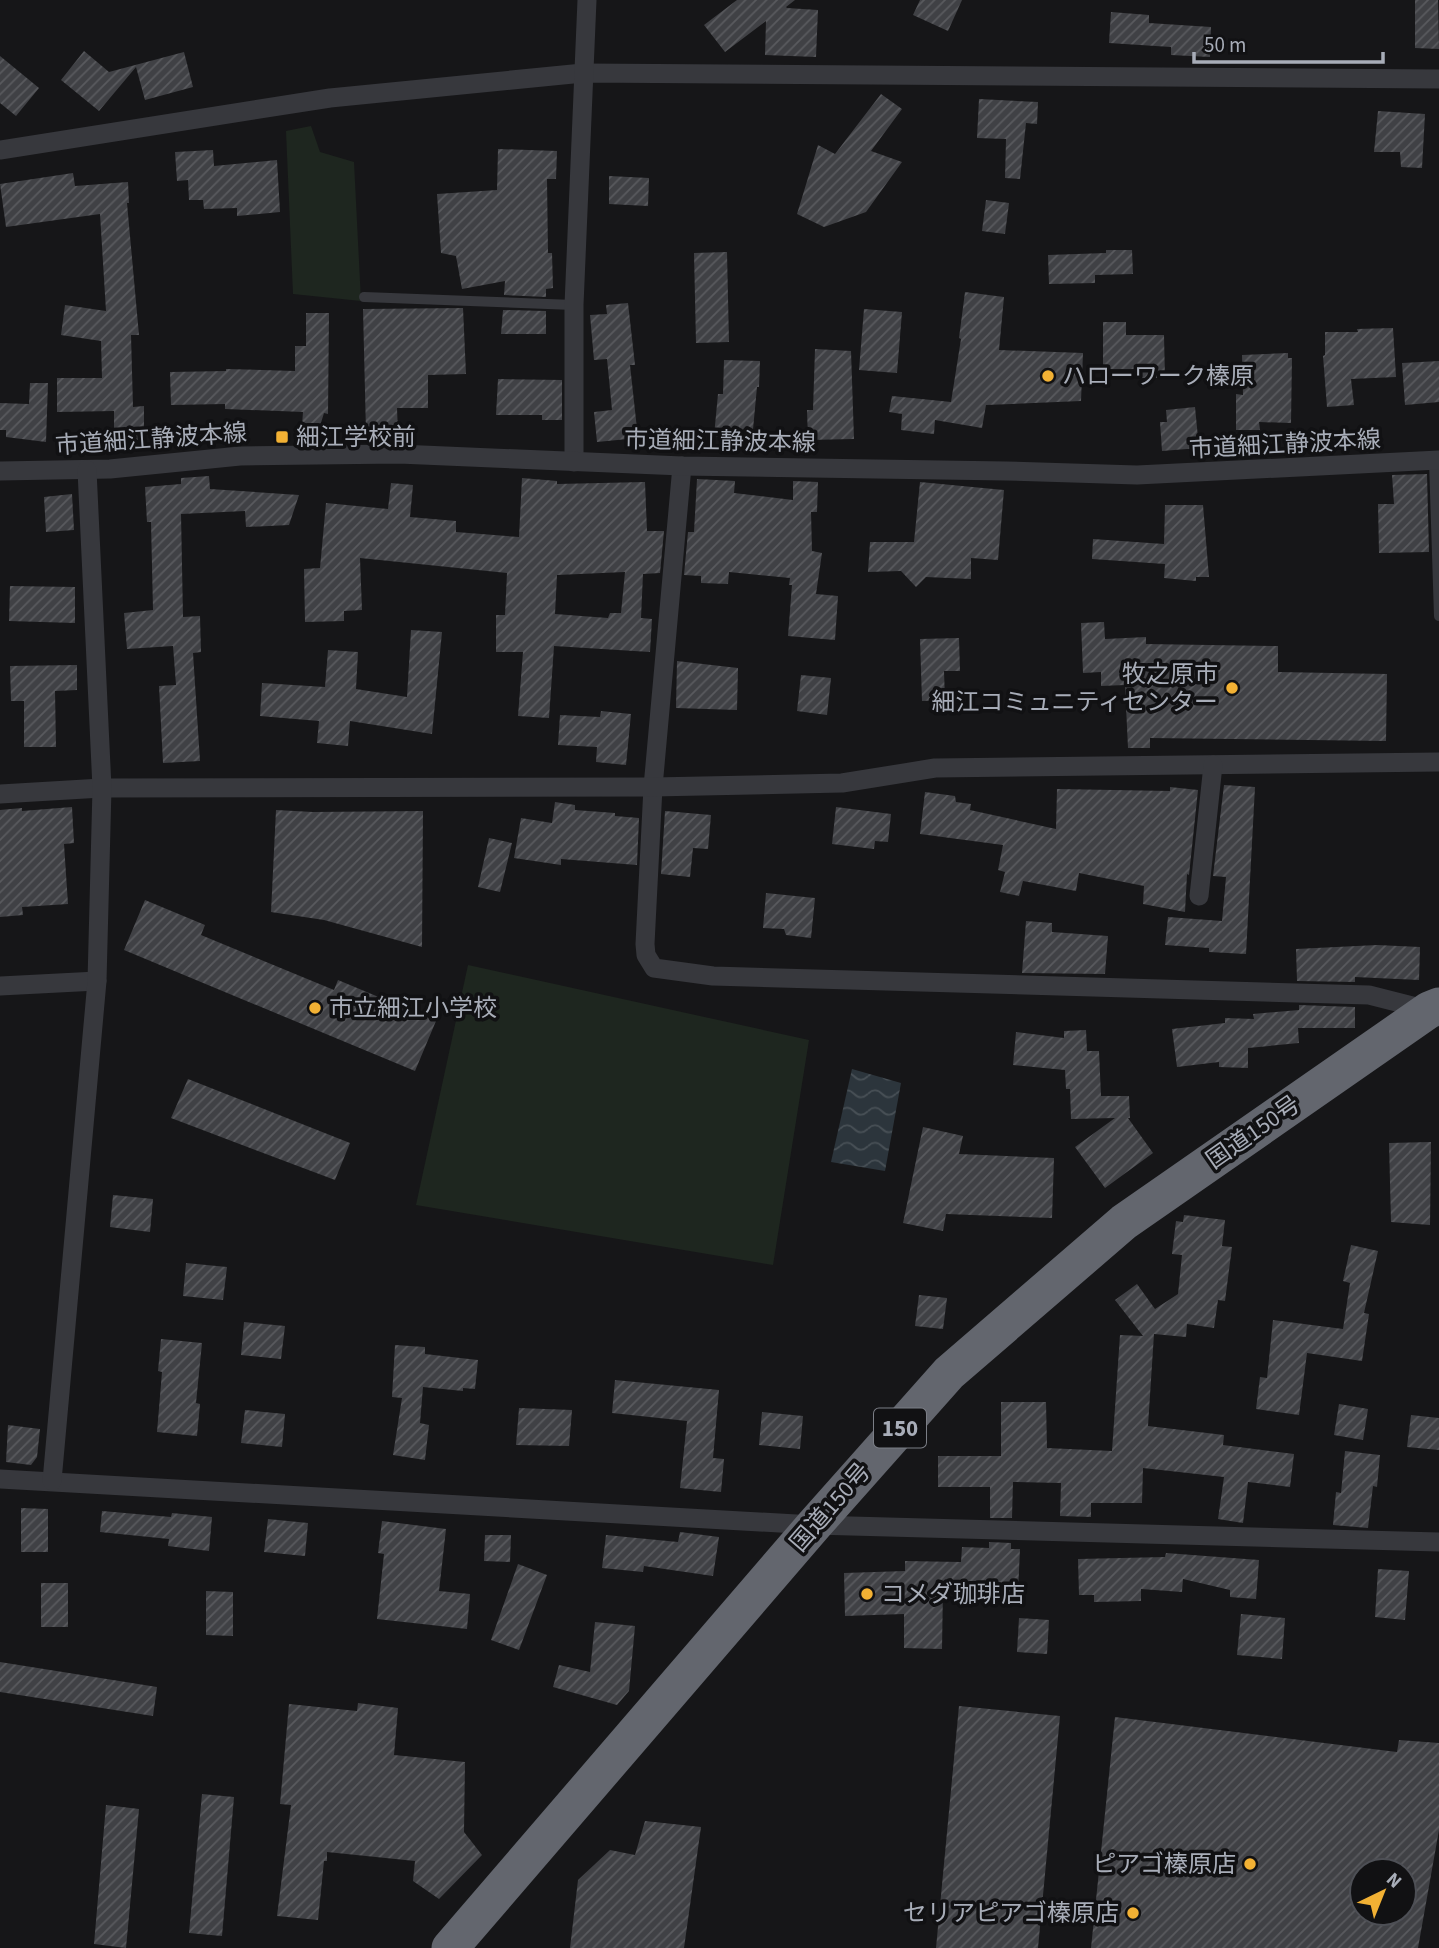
<svg xmlns="http://www.w3.org/2000/svg" width="1439" height="1948" viewBox="0 0 1439 1948" font-family="'Source Sans 3','Noto Sans JP',sans-serif">
<style>
.green{fill:#1e261f}
.water{fill:url(#water-waves)}
.building{fill:url(#building-hatch);fill-rule:evenodd}
.lines{fill:none;stroke-linecap:round;stroke-linejoin:round}
.lane{stroke:#37383d;stroke-width:10}
.street{stroke:#37383d;stroke-width:19}
.highway{stroke:#63666e;stroke-width:37}
.poi-dot{fill:#f2b134;stroke:#111113;stroke-width:2.5}
.labels{text-anchor:middle;stroke-width:7;stroke-linejoin:round;paint-order:stroke}
.shield{fill:#111113;stroke:#7b7e86;stroke-width:2}
.shield-label{font-size:23px;font-weight:bold;fill:#a8adb8}
.poi-label{font-size:24px;fill:#a8adb8;stroke:#111113;text-anchor:start}
.street-label{font-size:24px;fill:#a8adb8;stroke:#111113}
</style>
<defs>
<pattern id="water-waves" width="16" height="10" patternUnits="userSpaceOnUse" patternTransform="scale(1.75)"><rect width="16" height="10" fill="#2c353c"/><path d="M0 5q4-4 8 0t8 0" fill="none" stroke="#485056"/></pattern>
<pattern id="building-hatch" width="6" height="6" patternUnits="userSpaceOnUse" patternTransform="scale(1.75)"><rect width="6" height="6" fill="#404145"/><path d="M-1 1l2-2M0 6l6-6M5 7l2-2" fill="none" stroke="#595a5e"/></pattern>
</defs>
<rect width="100%" height="100%" fill="#161618"/>
<g class="green">
<path d="M311,126L320,152L354,162L361,301L293,294L286,131Z"/>
<path d="M468,965L809,1040L773,1265L416,1205Z"/>
</g>
<path class="water" d="M852,1069L901,1083L885,1171L831,1162Z"/>
<g class="building">
<path d="M737,0H795L786,7L787,8L818,10L816,57L765,55L766,21L725,52L704,25Z"/>
<path d="M920,0H962L948,31L913,15Z"/>
<path d="M1415,0H1438L1439,49L1415,48Z"/>
<path d="M1111,12L1149,15V23L1211,27L1210,57L1171,55V47L1109,43Z"/>
<path d="M84,51L109,72L184,52L193,87L145,100L136,67L99,111L61,80Z"/>
<path d="M0,56L39,88L16,116L0,103Z"/>
<path d="M881,94L902,109L871,151L902,162L866,212L824,227L797,214L818,145L835,154Z"/>
<path d="M979,99L1038,102L1037,124L1026,123L1020,179L1005,178L1006,139L977,138Z"/>
<path d="M1378,111L1425,114L1422,168L1401,167L1400,152H1374Z"/>
<path d="M498,149L557,151L556,179H547L548,253H552L553,288L546,289V297L504,295L505,281L462,289L456,256L441,253L437,194L497,190Z"/>
<path d="M213,150L214,166L277,160L280,212L237,216V208L204,209L203,200H189L188,180L177,181L175,152Z"/>
<path d="M73,173L75,186L128,182L129,203H127L139,335H131L133,407L144,406V440H114V411L57,412V378H102L101,341L61,335L65,305L106,311L100,214L6,227L0,184Z"/>
<path d="M609,176L649,178L648,206L609,204Z"/>
<path d="M986,200L1009,203L1005,234L982,231Z"/>
<path d="M1106,250H1132L1133,274L1095,275V283L1049,284L1048,255L1106,253Z"/>
<path d="M727,252L729,342L696,343L694,253Z"/>
<path d="M965,292L1004,297L999,350L1083,353L1081,401L986,405L982,428L935,420L934,434L901,430L902,414L889,412L892,396L951,402L961,339L959,338Z"/>
<path d="M628,303L635,365H630L638,438L597,442L594,412L612,410L607,359L594,360L590,315L607,314L606,305Z"/>
<path d="M463,308L466,374L428,375V408H397L398,433H366L363,309Z"/>
<path d="M864,309L902,312L897,373L859,370Z"/>
<path d="M503,310L546,311V334H501Z"/>
<path d="M306,313H329L328,414L324,413L320,426L302,425L303,412L225,409V404L171,405L170,372L226,371V369L295,371V346H306Z"/>
<path d="M1103,322H1126V335H1164L1165,378H1142V369H1103Z"/>
<path d="M1393,328L1396,377L1351,379L1354,405L1327,407L1323,356L1325,355V332H1358L1357,329Z"/>
<path d="M815,349L851,351L854,439L808,440L807,410H813Z"/>
<path d="M1288,353V358H1292L1291,423L1259,422L1260,430H1236V394L1243,395L1242,355Z"/>
<path d="M724,360L760,361L759,387H757L752,440L714,436L718,394H723Z"/>
<path d="M1439,361V402L1405,405L1402,363Z"/>
<path d="M498,379L562,380V420H542V415H496Z"/>
<path d="M30,383H48L46,442L6,437V430H0V403L29,404Z"/>
<path d="M1195,407L1199,448L1162,451L1160,422H1167L1166,410Z"/>
<path d="M1427,474L1429,552L1379,553L1378,504H1394L1392,475Z"/>
<path d="M209,476L210,489L299,495L289,525L246,527L245,511L181,514L183,617L200,616L201,652L193,653L200,761L163,763L159,686L176,685L173,646L127,649L124,613L153,610L151,522H147L145,487L181,484V478Z"/>
<path d="M522,478L557,481V484L645,482L647,531H664L660,573L643,574L641,618L652,619L650,652L554,646L549,718L518,716L523,652H496V615H505L507,573L360,558L362,610L344,611V621L305,622L304,569L320,568L326,503L388,509L391,483L413,485L410,517L456,521V532L519,537ZM625,572L621,613H610L608,618L555,614L557,575Z"/>
<path d="M697,479L735,481L734,493L793,500V481L818,482L817,512H811L812,551L822,553L816,594L838,596L835,640L788,636L792,585H789L790,578L729,572L728,584L701,583V576L684,575L688,532H694Z"/>
<path d="M920,482L1004,490L998,560L971,558V579L926,577L916,587L901,571L868,572L870,542H914Z"/>
<path d="M72,494L74,530L46,532L44,497Z"/>
<path d="M1165,505H1203L1209,577H1196V581L1164,578L1165,564L1092,559L1093,539L1164,544Z"/>
<path d="M10,586L75,587V623L9,621Z"/>
<path d="M1104,622L1105,639L1146,637V644L1278,646V672L1387,674L1386,741L1150,738V748H1128L1125,685L1101,686V672L1083,673L1081,623Z"/>
<path d="M411,630L442,632L432,734L350,721L348,746L317,743L319,721L260,716L262,683L325,687L328,650L358,652L356,689L407,697Z"/>
<path d="M959,638L960,671H944L945,700L922,701L920,639Z"/>
<path d="M677,661L738,668L737,710L676,708Z"/>
<path d="M77,665V690L55,691L56,747H24V701H11L10,666Z"/>
<path d="M801,675L831,678L827,715L797,711Z"/>
<path d="M601,711L631,714L626,765L596,762L597,747L558,745L560,715L600,717Z"/>
<path d="M1224,785L1255,787L1246,954L1209,952V948L1165,945L1168,917L1222,921L1226,877L1213,876Z"/>
<path d="M1170,787L1198,790L1189,875L1187,874L1185,912L1143,904L1144,886L1079,873L1076,891L1023,881L1019,896L1000,892L1005,872L998,870L1003,845L920,834L925,792L955,796L956,802L971,804L970,810L1056,829L1057,789L1170,791Z"/>
<path d="M555,802L575,805V810L615,813V816L639,818L637,865L561,859V865L514,858L521,818L552,823Z"/>
<path d="M72,807L74,843L64,844L68,904L22,907L23,915L0,917V810L22,808V811Z"/>
<path d="M836,807L891,814L888,842L875,841L874,849L832,844Z"/>
<path d="M276,810L313,812L423,811L422,947L324,920L271,912Z"/>
<path d="M665,811L711,815L708,849L693,848L690,877L661,874Z"/>
<path d="M489,838L512,843L500,892L478,887Z"/>
<path d="M766,893L815,898L811,938L786,935L784,929L763,928Z"/>
<path d="M145,900L205,925L201,935L334,990L338,980L436,1021L415,1071L124,950Z"/>
<path d="M1026,921L1052,923V932L1108,936L1105,974L1022,973Z"/>
<path d="M1377,945L1420,947L1419,980L1355,977V982L1297,981L1296,949Z"/>
<path d="M1299,1005L1355,1007V1028H1298L1299,1043L1248,1048V1068L1219,1067V1062L1177,1067L1172,1029L1225,1023V1018L1254,1019L1253,1014L1299,1010Z"/>
<path d="M1086,1030L1087,1051H1099L1101,1096H1129L1130,1118H1128L1153,1153L1105,1188L1075,1147L1115,1118L1071,1119L1070,1089H1066L1065,1070L1013,1065L1016,1032L1064,1038V1031Z"/>
<path d="M188,1079L350,1143L335,1180L171,1118Z"/>
<path d="M923,1127L963,1136L959,1154L1054,1158L1052,1218L946,1214L943,1231L903,1223Z"/>
<path d="M1431,1142L1430,1225L1391,1222L1389,1143Z"/>
<path d="M113,1195L153,1199L150,1232L110,1227Z"/>
<path d="M1184,1215L1225,1220L1222,1246L1232,1247L1225,1301L1218,1300L1214,1328L1187,1324L1186,1337L1154,1334L1148,1426L1224,1435L1223,1445L1294,1454L1290,1487L1248,1482L1243,1523L1218,1519L1224,1477L1143,1468L1142,1503H1091V1517L1060,1516L1061,1483L1013,1482L1012,1518H990V1487H938V1456H1001V1402H1046L1047,1448L1112,1451L1120,1335L1143,1336L1115,1300L1137,1284L1155,1309L1178,1294L1182,1255L1172,1254L1176,1221L1183,1222Z"/>
<path d="M1351,1245L1378,1251L1364,1313L1369,1314L1362,1361L1307,1353L1299,1415L1256,1409L1260,1377L1267,1378L1273,1320L1343,1329L1350,1283L1343,1281Z"/>
<path d="M186,1263L227,1267L223,1300L183,1296Z"/>
<path d="M919,1295L947,1298L943,1329L915,1326Z"/>
<path d="M244,1322L285,1326L281,1359L241,1355Z"/>
<path d="M161,1339L202,1343L196,1403L200,1404L197,1436L157,1432L162,1372L158,1371Z"/>
<path d="M395,1345L425,1347V1354L478,1360L475,1389L463,1388V1391L423,1387L420,1423L429,1425L425,1460L393,1455L402,1398L392,1397Z"/>
<path d="M615,1380L719,1390L713,1458L724,1459L721,1492L680,1488L687,1421L612,1413Z"/>
<path d="M1339,1404L1368,1409L1363,1440L1334,1435Z"/>
<path d="M519,1408L572,1410L569,1446L516,1445Z"/>
<path d="M245,1410L285,1414L282,1447L241,1443Z"/>
<path d="M762,1412L803,1416L800,1449L759,1445Z"/>
<path d="M1411,1415L1439,1418V1450L1407,1447Z"/>
<path d="M8,1425L40,1429L37,1457L31,1465L6,1462Z"/>
<path d="M1345,1451L1380,1455L1377,1487L1373,1486L1368,1528L1333,1525L1336,1492L1341,1493Z"/>
<path d="M21,1508L48,1509V1552H21Z"/>
<path d="M102,1511L171,1517L172,1513L212,1517L209,1551L168,1546L169,1539L100,1532Z"/>
<path d="M268,1519L308,1523L305,1556L264,1552Z"/>
<path d="M382,1521L446,1529L439,1591L470,1594L467,1629L377,1619L384,1554L378,1553Z"/>
<path d="M680,1532L719,1537L713,1576L644,1566L643,1572L602,1568L606,1535L678,1542Z"/>
<path d="M485,1535H511L510,1562L484,1561Z"/>
<path d="M989,1542L1011,1543V1549H1020L1018,1592L943,1589L942,1649L904,1648V1614L845,1616L844,1573L905,1571V1561L961,1562L962,1547L989,1548Z"/>
<path d="M1166,1553L1259,1560L1256,1599L1230,1597V1590L1183,1579L1182,1592L1141,1589V1601L1094,1602V1595H1079L1078,1559L1165,1557Z"/>
<path d="M518,1564L547,1575L519,1650L491,1640Z"/>
<path d="M1378,1569L1409,1571L1405,1620L1375,1617Z"/>
<rect x="41" y="1583" width="27" height="44"/>
<path d="M206,1591L233,1592V1636L206,1635Z"/>
<path d="M1241,1614L1285,1618L1282,1659L1237,1655Z"/>
<path d="M1019,1618L1049,1620L1047,1654L1017,1652Z"/>
<path d="M595,1622L635,1626L629,1691L617,1705L553,1687L559,1665L590,1672Z"/>
<path d="M0,1662L157,1687L153,1716L0,1692Z"/>
<path d="M358,1703L398,1708L394,1755L465,1762L464,1832L482,1855L439,1899L413,1881L415,1861L327,1852V1861H324L318,1920L277,1916L291,1805L280,1804L289,1704L357,1711Z"/>
<path d="M959,1706L1060,1716L1038,1948H936Z"/>
<path d="M1115,1717L1397,1752L1399,1740L1439,1743V1830L1418,1948H1091ZM1362,1871H1404V1913H1362Z"/>
<path d="M202,1794L234,1797L222,1936L189,1933Z"/>
<path d="M106,1805L139,1809L126,1948L94,1944Z"/>
<path d="M645,1821L701,1827L684,1948H570L578,1880L610,1850L635,1855Z"/>
</g>
<g class="lines">
<g class="lane">
<path d="M364,297L574,305"/>
<path d="M1434,461L1439,616"/>
</g>
<g class="street">
<path d="M0,150L330,98L583,73L1439,79"/>
<path d="M574,462V305L587,0"/>
<path d="M682,466L653,787L645,944L646,955L654,968L713,976L1369,995L1428,1010"/>
<path d="M0,471L110,469L240,456L399,454L682,466L1006,471L1137,475L1439,460"/>
<path d="M0,794L102,788L653,787L842,783L935,768L1439,762"/>
<path d="M1199,896L1213,765"/>
<path d="M0,986L97,981"/>
<path d="M0,1479L814,1525L1439,1542"/>
<path d="M52,1481L97,981L102,788L87,470"/>
</g>
<path class="highway" d="M450,1948L814,1525L949,1373L1124,1222L1429,1010L1439,1006"/>
</g>
<g class="poi-dot">
<circle cx="1048" cy="376" r="7"/>
<rect x="275" y="430" width="14" height="14" rx="3.5"/>
<circle cx="1232" cy="688" r="7"/>
<circle cx="315" cy="1008" r="7"/>
<circle cx="867" cy="1594" r="7"/>
<circle cx="1250" cy="1864" r="7"/>
<circle cx="1133" cy="1913" r="7"/>
</g>
<g class="labels">
<rect class="shield" x="874" y="1408.5" width="52" height="39" rx="5"/>
<g class="shield-label">
<text x="900" y="1436">150</text>
</g>
<g class="poi-label">
<text x="1062" y="384">ハローワーク榛原</text>
<text x="296" y="445">細江学校前</text>
<text x="1218" y="682" text-anchor="end">牧之原市<tspan x="1218" dy="28">細江コミュニティセンター</tspan></text>
<text x="329" y="1016">市立細江小学校</text>
<text x="881" y="1602">コメダ珈琲店</text>
<text x="1236" y="1872" text-anchor="end">ピアゴ榛原店</text>
<text x="1119" y="1921" text-anchor="end">セリアピアゴ榛原店</text>
</g>
<g class="street-label">
<text transform="translate(151 439) rotate(-4)" y="8">市道細江静波本線</text>
<text transform="translate(720 441) rotate(1)" y="8">市道細江静波本線</text>
<text transform="translate(1285 444) rotate(-3)" y="8">市道細江静波本線</text>
<text transform="translate(1253 1132) rotate(-35)" y="8">国道150号</text>
<text transform="translate(830 1507) rotate(-49)" y="8">国道150号</text>
</g>
</g>
<g transform="translate(1383 1892) rotate(43)"><circle r="33" fill="#111113" stroke="#4d4f55" stroke-width="2"/>
<path d="M0-5L12 26L0 18L-12 26Z" fill="#f2b134"/>
<text y="-10" font-size="19" font-weight="bold" text-anchor="middle" fill="#a8adb8">N</text>
</g>
<path d="M1194 52v10h189v-10" fill="none" stroke="#a8adb8" stroke-width="3.5"/>
<text x="1204" y="52" font-size="21" fill="#a8adb8" stroke="#111113" stroke-width="5" paint-order="stroke">50 m</text>
</svg>
